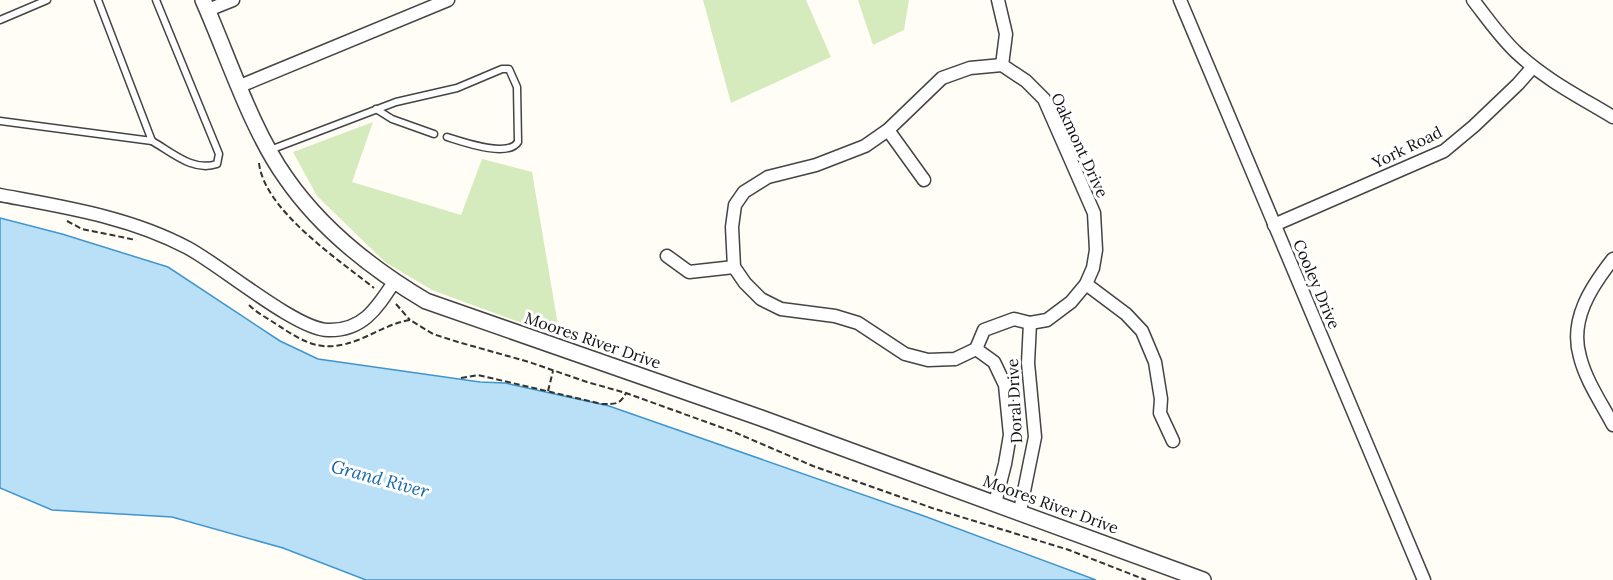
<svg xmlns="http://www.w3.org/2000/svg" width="1613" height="580" viewBox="0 0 1613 580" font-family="Lora,serif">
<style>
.green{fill:#d5ebbd}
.water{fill:#b9e0f7;stroke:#3f96cf;stroke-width:1.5}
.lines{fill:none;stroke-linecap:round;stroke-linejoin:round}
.service-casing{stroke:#444;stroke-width:9}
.minor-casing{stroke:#444;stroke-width:15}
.tertiary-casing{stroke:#444;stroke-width:18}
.path{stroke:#333;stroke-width:2;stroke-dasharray:6 3;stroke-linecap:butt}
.service{stroke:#fff;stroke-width:6}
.minor{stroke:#fff;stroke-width:12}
.tertiary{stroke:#fff;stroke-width:15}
.labels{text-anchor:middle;stroke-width:6;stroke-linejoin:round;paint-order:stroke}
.street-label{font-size:16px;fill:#111;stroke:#fff}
.water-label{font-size:18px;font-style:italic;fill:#1768a6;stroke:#fff}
</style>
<rect width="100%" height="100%" fill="#fffdf5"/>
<g class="green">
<path d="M703,0H806L831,57L731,103Z"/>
<path d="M858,0H909L904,30L873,45Z"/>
<path d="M373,122L352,182L461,215L482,159L532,172L560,337L432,290L385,262L317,196L293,152Z"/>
</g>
<path class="water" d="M0,218L62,234L168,267L280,341L318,359L480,382L505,383L609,406L924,516L1096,580H366L283,548L172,517L52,510L0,488Z"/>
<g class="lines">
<g class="service-casing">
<g id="service">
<path d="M0,20L47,0"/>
<path d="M376,109L392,119L434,134"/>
<path d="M0,121L152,141L98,0"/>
<path d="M152,141C173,153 193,172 217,164L219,154L156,0"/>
<path d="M270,150L396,102L457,88L502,69H509L517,87L518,142C508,158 463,142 447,137"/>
</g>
</g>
<g class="minor-casing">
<g id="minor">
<path d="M998,0L1006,34L1002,65"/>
<path d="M1180,0L1424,580"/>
<path d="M1473,0C1487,18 1500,37 1517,53C1546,80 1580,97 1613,117"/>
<path d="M208,10L233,0"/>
<path d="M1002,65L1026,81L1044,99L1094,213L1096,250L1093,268L1086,284L1071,302L1047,320L1030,323L1014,319L984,330L976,349L955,359L928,360L905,354L858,323L835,316L781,309L761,299L745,283L734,267L732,227L735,205L744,192L768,177L816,165L865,146L888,130L942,78L970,68Z"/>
<path d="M240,86L448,0"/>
<path d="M888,130L924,180"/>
<path d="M0,195C64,207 130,217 188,248C220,265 297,330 328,330C363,331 377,308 394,282"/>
<path d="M1274,225L1444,151L1474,126L1518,84L1533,67"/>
<path d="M667,256L689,272L734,267"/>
<path d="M1613,259C1591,287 1569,320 1580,357C1586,381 1602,404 1613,425"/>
<path d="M1086,284L1126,314L1142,331L1155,362L1161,399L1160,413L1173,441"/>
<path d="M976,349L994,362L1005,385L1010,435L1005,464L995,503"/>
<path d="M1020,511L1035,437L1028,363L1030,323"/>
</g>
</g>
<g class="tertiary-casing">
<path id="tertiary" d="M203,0C228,56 251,129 286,178C322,230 372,269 426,301L761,418L1203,580"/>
</g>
<g class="path">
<path d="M259,163C264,210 339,260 374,288"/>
<path d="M67,221L82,229L136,240"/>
<path d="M396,304L410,320"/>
<path d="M249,305C257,313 267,318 276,324C305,343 322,354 358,340C376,333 391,323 410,320L433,334L458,342L529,362L587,382L626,393L734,432L813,466L932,508L1069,550L1146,580"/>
<path d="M461,378L478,375L602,404C615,404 620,405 626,393"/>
<path d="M548,391L553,371"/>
</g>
<use href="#service" class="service"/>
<use href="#minor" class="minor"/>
<use href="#tertiary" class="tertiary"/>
</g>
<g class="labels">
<g class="street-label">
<text transform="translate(1080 145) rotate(65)" y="6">Oakmont Drive</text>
<text transform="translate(1407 147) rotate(-26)" y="6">York Road</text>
<text transform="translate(1317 284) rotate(67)" y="6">Cooley Drive</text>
<text transform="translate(593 340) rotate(19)" y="6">Moores River Drive</text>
<text transform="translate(1014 401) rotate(-93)" y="6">Doral Drive</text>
<text transform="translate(1051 504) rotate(20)" y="6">Moores River Drive</text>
</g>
<g class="water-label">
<text transform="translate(380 479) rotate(15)" y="6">Grand River</text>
</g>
</g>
</svg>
